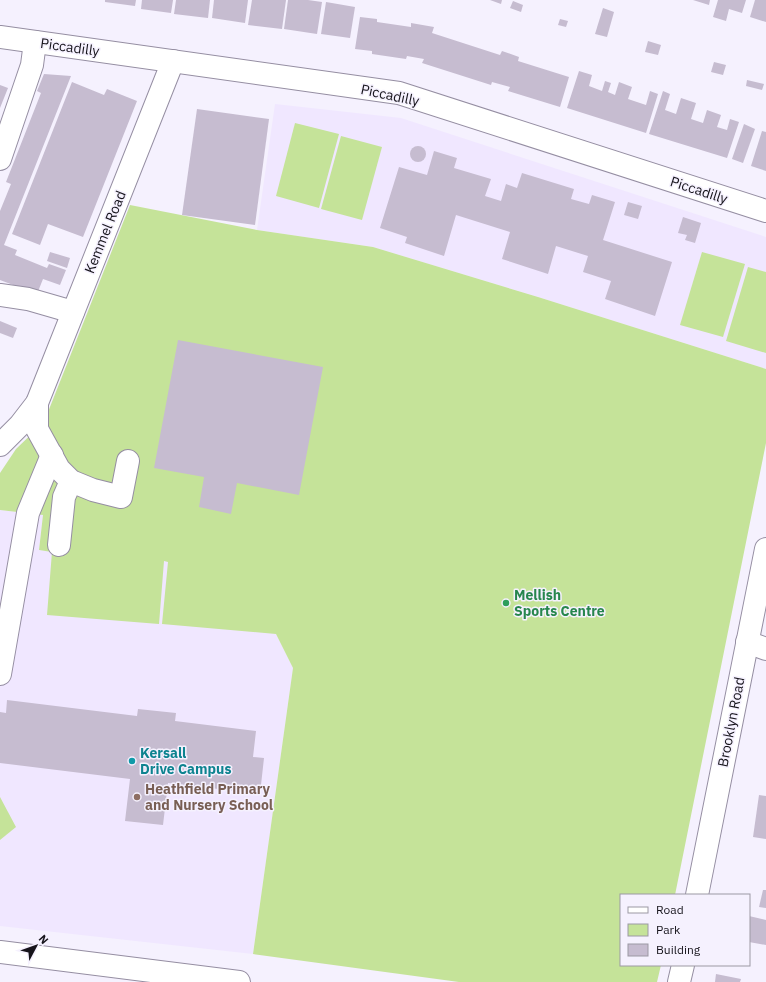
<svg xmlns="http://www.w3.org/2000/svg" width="766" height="982" viewBox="0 0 766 982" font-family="'IBM Plex Sans',sans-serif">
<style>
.built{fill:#f0e7ff}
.green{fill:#c5e399}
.building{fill:#c6bcd0}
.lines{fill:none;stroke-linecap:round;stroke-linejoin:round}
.minor-casing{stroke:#958ea2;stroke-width:24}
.minor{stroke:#fff;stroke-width:22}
.leisure-dot{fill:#2e9e5b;stroke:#f5f1fe;stroke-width:1.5}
.culture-dot{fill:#0f9aa8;stroke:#f5f1fe;stroke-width:1.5}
.education-dot{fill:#8d6e63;stroke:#f5f1fe;stroke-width:1.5}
.labels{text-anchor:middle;stroke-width:3;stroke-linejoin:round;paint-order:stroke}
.street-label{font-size:14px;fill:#16141b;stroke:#f5f1fe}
.leisure-label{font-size:14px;font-weight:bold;fill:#27864d;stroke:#f5f1fe;text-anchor:start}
.culture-label{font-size:14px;font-weight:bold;fill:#0d838f;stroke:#f5f1fe;text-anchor:start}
.education-label{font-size:14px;font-weight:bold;fill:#785e54;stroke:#f5f1fe;text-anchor:start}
</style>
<rect width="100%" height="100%" fill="#f5f1fe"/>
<g class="built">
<path d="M275,104L401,118L766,237V369L538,297L373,247L257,230Z"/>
<path d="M0,510L43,515L39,550L281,571L276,634L293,668L253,954L0,926Z"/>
</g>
<g class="green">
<path d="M295,123L339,134L319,208L276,196Z"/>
<path d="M341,136L382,147L362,220L321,209Z"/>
<path d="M130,205L257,230L373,247L538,297L766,369V443L675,895H621V965H661L657,982H459L253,954L293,668L276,634L162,624L168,562L164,561L159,624L47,615L52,552L39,550L43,515L0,510V473L16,449L44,422Z"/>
<path d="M702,252L745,264L723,337L680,325Z"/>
<path d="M748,267L766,272V353L726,341Z"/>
<path d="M0,797L16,827L0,840Z"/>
</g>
<g class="building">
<path d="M105,0H136L135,6L105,2Z"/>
<path d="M142,0H173L171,13L141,9Z"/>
<path d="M176,0H210L208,18L174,14Z"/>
<path d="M214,0H248L245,23L212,18Z"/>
<path d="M252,0H286L282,29L248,25Z"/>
<path d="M288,0H308L322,2L317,34L284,29Z"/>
<path d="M490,0H502L501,4Z"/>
<path d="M693,0H710L709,5Z"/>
<path d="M718,0H746L742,13L729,9L726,21L713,17Z"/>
<path d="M755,0H766V22L750,17Z"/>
<path d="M513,1L523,5L521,12L510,8Z"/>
<path d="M326,2L355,7L350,38L321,34Z"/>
<path d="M603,8L614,12L607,37L595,34Z"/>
<path d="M360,17L377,19V22L411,27V23L434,27L432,33L500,55L502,51L519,57L518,61L569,77L560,107L508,91L510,87L492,82L491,85L422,63L424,59L407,56L406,59L372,54V51L355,49Z"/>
<path d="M560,19L568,21L566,27L558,25Z"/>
<path d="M648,41L661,45L658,55L645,52Z"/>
<path d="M714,62L726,65L723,75L711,72Z"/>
<path d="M579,71L592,75L589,86L602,91L605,81L611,83L608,92L615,95L619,82L632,87L628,99L646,105L650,91L658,94L646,133L567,108Z"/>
<path d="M44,74L71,76L4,245L17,250L15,255L47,268L49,264L66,270L60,285L43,279L37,294L0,280V211L11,184L6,182L41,93L37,91Z"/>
<path d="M747,80L764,84L762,90L746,86Z"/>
<path d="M72,82L104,95L107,89L137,101L83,237L48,224L40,245L12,234Z"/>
<path d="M0,85L8,88L0,108Z"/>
<path d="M663,91L670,94L665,110L676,114L681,98L696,103L691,119L703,123L707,110L721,115L717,127L727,130L730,119L739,122L727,158L649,134Z"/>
<path d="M197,109L269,119L255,225L182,215Z"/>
<path d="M744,124L755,129L743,163L732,159Z"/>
<path d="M762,131L766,132V171L751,166Z"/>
<circle cx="418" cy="154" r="8"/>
<path d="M434,151L457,158L454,168L491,179L485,196L501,201L506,184L517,188L522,173L574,189L571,199L589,204L592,195L615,202L603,240L672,262L655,316L605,299L611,281L583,272L588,256L556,246L548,274L502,259L510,232L456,215L444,256L405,243L407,237L380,228L399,167L427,175Z"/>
<path d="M628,202L642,206L638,219L624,215Z"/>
<path d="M683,217L701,223L695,243L685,240L687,235L678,233Z"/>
<path d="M50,252L70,258L67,268L47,261Z"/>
<path d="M0,321L17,328L13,338L0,333Z"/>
<path d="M178,340L323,367L299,495L237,483L231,514L199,507L204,477L154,468Z"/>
<path d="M7,700L137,716L138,709L176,713L175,721L256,731L253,757L264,758L260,794L168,783L163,825L125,821L130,779L0,763V712L6,713Z"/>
<path d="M759,795L766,796V839L753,837Z"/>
<path d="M763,890H766V908L759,907Z"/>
<path d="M749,916L766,920V945L749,942Z"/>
<path d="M716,974L741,979L740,982H715Z"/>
</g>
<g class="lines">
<g class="minor-casing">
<g id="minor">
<path d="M0,37L399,93L766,211"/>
<path d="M0,159L32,65L35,42"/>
<path d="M0,295L28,299L73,312"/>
<path d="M37,403V429L59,469L71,481L93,490L121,497L128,461"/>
<path d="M0,445L20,425L37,403L173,61"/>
<path d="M59,545L64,497L71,481"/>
<path d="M747,642L766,649"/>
<path d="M0,674L28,513L52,455"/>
<path d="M697,895L766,549"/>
<path d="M0,952L239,982"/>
<path d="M679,982L683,965"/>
</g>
</g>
<use href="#minor" class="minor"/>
</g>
<circle class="leisure-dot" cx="506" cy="603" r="4"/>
<circle class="culture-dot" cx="132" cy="761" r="4"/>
<circle class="education-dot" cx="137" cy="797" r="4"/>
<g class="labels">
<g class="street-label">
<text transform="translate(70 47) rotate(8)" y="5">Piccadilly</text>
<text transform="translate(390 95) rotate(12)" y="5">Piccadilly</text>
<text transform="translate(699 190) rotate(18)" y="5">Piccadilly</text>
<text transform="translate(105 232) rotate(-68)" y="5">Kemmel Road</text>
<text transform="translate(731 722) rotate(-79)" y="5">Brooklyn Road</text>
</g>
<g class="leisure-label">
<text x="514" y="600">Mellish<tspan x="514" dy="16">Sports Centre</tspan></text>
</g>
<g class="culture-label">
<text x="140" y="758">Kersall<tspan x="140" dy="16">Drive Campus</tspan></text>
</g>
<g class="education-label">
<text x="145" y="794">Heathfield Primary<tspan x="145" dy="16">and Nursery School</tspan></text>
</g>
</g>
<rect x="620" y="894" width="130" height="72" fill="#f5f1fe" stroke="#9c99a3"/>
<rect x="628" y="907" width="20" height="6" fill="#ffffff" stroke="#9c99a3"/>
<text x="656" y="914" font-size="12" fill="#16141b">Road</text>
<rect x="628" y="924" width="20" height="12" fill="#c5e399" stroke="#9c99a3"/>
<text x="656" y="934" font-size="12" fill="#16141b">Park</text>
<rect x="628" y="944" width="20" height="12" fill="#c6bcd0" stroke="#9c99a3"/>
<text x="656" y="954" font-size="12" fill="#16141b">Building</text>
<g transform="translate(36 946) rotate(49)" stroke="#f5f1fe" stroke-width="3" paint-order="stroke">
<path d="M0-3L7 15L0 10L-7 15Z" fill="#16141b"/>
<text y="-6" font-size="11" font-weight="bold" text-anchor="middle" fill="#16141b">N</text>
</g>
</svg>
